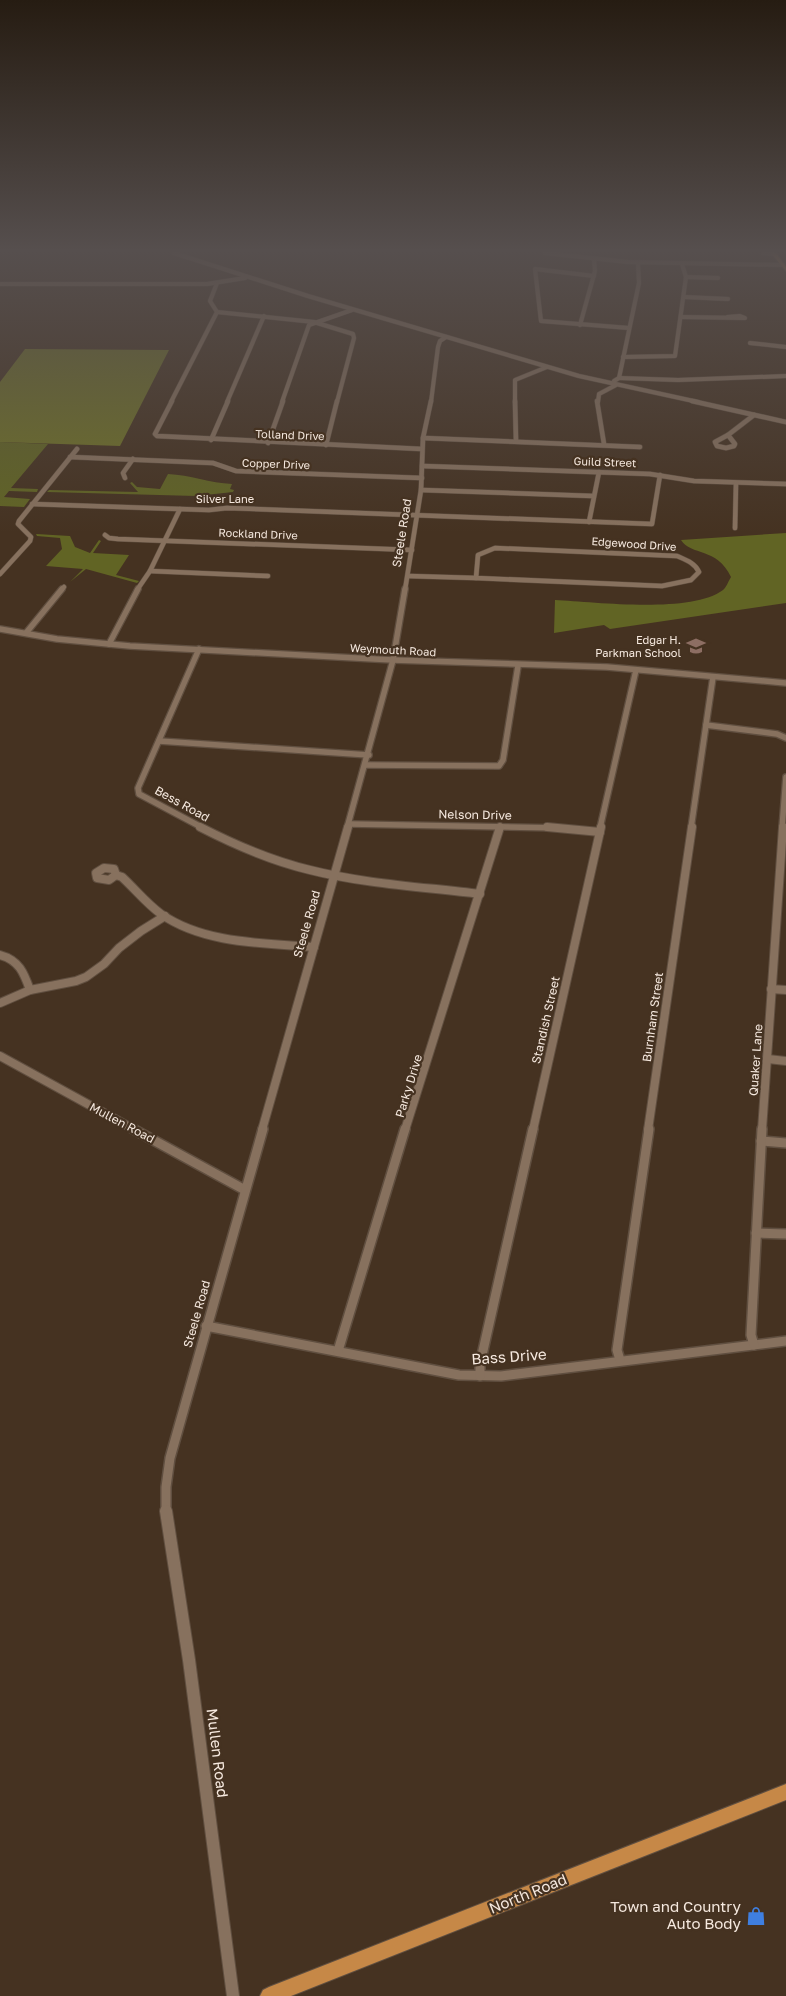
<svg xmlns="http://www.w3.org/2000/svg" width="786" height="1996" viewBox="0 0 786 1996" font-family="'Golos Text',sans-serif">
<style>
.green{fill:#616424}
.forest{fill:#6f7127}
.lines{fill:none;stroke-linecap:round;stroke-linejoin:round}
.minor-far5-casing{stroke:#604f40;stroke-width:5}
.minor-far4-casing{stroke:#604f40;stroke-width:5.5}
.minor-far3-casing{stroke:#604f40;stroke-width:8}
.minor-far2-casing{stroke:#604f40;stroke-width:10}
.minor-far1-casing{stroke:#604f40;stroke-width:12}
.minor-casing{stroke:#604f40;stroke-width:14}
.major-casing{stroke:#604f40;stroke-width:2}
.minor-far5{stroke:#87715e;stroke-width:4}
.minor-far4{stroke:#87715e;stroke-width:4.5}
.minor-far3{stroke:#87715e;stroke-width:5.5}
.minor-far2{stroke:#87715e;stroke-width:8}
.minor-far1{stroke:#87715e;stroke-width:9}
.minor{stroke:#87715e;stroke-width:12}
.major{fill:#c68847;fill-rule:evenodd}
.labels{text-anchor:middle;stroke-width:4.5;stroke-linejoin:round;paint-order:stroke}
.far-street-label{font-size:11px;fill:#f6e9df;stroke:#453221}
.far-poi-label{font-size:11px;fill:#f6e9df;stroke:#453221;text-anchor:end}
.street-label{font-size:12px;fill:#f6e9df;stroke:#453221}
.near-street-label{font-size:15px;fill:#f6e9df;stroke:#453221}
.near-poi-label{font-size:15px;fill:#f6e9df;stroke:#453221;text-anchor:end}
</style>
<rect width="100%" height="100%" fill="#453221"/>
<g class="green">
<path d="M0,442L48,444L11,488L38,489L37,492L9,491L4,497L30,499L24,507L0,506Z"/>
<path d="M168,474C190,475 210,483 232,484L230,489L234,490L233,492L196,496L47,492L49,490L138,492L130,483L132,482L137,487L160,489Z"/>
<path d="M786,533V603L610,629L604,625L554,633L555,600C595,602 691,614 723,590C726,588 728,582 731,577C717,547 691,556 681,540Z"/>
<path d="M36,534L70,536L75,547L90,553L99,540L101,541L93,553L129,555L116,575L139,581L137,583L86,569L70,582L83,569L46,566L62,549L60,538L37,536Z"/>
</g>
<path class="forest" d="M25,349L169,350L120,446L0,442V382Z"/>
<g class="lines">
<g class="minor-far5-casing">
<g id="minor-far5">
<path d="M174,253L308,296L579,376L698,402"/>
<path d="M545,253L628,262L783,265"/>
<path d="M763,253L773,254"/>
<path d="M594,276L535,269L541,321L629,328"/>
<path d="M686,277L718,278"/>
<path d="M0,284H207L245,278"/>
<path d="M684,297L728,299"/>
<path d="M217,312L314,322L353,334L354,338L337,402"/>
<path d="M681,317L745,318L740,316L728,317"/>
<path d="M580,325L595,271L594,259"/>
<path d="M750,343L786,347"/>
<path d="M623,357L675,356L686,277L682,264"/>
<path d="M619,378L678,380L786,376"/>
<path d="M614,381L619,378L639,283L638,263"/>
<path d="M171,402L217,312L210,301L217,283"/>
<path d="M227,402L264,316"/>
<path d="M282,402L309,325L352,310"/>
<path d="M431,402L438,347L440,341L446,337"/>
<path d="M515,402V380L547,367"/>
<path d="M598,402L599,394L616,385"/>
</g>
</g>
<g class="minor-far4-casing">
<g id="minor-far4">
<path d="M172,401L155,434L157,436L422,449"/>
<path d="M515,401L516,441"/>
<path d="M597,401L604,444"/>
<path d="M692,401L786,422"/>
<path d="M728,435L735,444L734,446L726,448L717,446L715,442Z"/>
<path d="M728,435L754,415"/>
<path d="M423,438L640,447"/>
<path d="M211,440L228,401"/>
<path d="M268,443L283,401"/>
<path d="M326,445L337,401"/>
<path d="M70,457L213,463L236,471L422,478"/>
<path d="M422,466L650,474L694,481L786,484"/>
<path d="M125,478L123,473L133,459"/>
<path d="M421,490L593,496"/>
<path d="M32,504L209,510L227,508L652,524L660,475"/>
<path d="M589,522L599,472"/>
<path d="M735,528L736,483"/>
<path d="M105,535L109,538L118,539L412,550"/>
<path d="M495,548L677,556C686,560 695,563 699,572L691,580L662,586L476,578L478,555Z"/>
<path d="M150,571L268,576"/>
<path d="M0,574L30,541L31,537L18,524L19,521L77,449"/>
<path d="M408,576L476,578"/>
<path d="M61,590L64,587"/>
<path d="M137,590L150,571L180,509"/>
<path d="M405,590L421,490L423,438L431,401"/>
</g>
</g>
<g class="minor-far3-casing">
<g id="minor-far3">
<path d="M0,629L57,639L130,646L393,660L607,667L786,683"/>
<path d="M26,633L62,589"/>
<path d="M109,644L138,589"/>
<path d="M199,649L138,788L139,794L203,828"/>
<path d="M706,725L777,734L786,738"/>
<path d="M159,741L369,755"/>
<path d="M366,765L499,766L503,760L518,666"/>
<path d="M350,824L560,828"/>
<path d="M347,828L393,660L405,589"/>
<path d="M600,828L636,670"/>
<path d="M691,828L713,677"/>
<path d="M782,828L786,777"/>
</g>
</g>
<g class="minor-far2-casing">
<g id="minor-far2">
<path d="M200,827C235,845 272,861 310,870C365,884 424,887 480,894"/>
<path d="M547,827L600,832"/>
<path d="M104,868L114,869L116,875L109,880L97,878L96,873Z"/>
<path d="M116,875L122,877C135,889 147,904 161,914C204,944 264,943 314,947"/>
<path d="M0,955C19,960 24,973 30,990"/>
<path d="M771,989L786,990"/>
<path d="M0,1003L30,990L76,981L86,977L104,964L119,948L141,931L165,916"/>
<path d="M0,1056L135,1130"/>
<path d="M768,1059L786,1061"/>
<path d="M262,1130L348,827"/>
<path d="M405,1130L500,827"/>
<path d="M533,1130L601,827"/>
<path d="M648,1130L692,827"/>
<path d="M762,1130L783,827"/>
</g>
</g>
<g class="minor-far1-casing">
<g id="minor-far1">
<path d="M133,1129L245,1190"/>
<path d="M761,1141L786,1143"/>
<path d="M756,1233L786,1234"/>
<path d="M206,1326L459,1375L501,1376L786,1341"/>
<path d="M754,1345L751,1335L762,1129"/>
<path d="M338,1351L405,1129"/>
<path d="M620,1360L617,1350L649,1129"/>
<path d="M480,1376V1364L533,1129"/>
<path d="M166,1512V1487L170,1458L263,1129"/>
</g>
</g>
<g class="minor-casing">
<path id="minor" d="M166,1511L189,1660L233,1996"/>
</g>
<g class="major-casing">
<g id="major">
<path d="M776,253L786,267V271L771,253Z"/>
<path d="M786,1784V1800L291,1996H260L263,1990L269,1987Z"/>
</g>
</g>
<use href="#minor-far5" class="minor-far5"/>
<use href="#minor-far4" class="minor-far4"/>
<use href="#minor-far3" class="minor-far3"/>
<use href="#minor-far2" class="minor-far2"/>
<use href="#minor-far1" class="minor-far1"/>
<use href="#minor" class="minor"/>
<use href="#major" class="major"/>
</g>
<linearGradient id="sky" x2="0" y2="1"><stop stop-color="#261c12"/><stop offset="0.47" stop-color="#564f4e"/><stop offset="1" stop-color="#564f4e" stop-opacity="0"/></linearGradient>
<rect width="786" height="533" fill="url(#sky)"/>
<defs>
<g id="school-bare" transform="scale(1.5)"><path d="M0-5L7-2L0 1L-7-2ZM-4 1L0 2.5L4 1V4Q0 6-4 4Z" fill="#8d6e63" stroke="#453221" stroke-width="2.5" paint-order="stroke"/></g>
<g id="shop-bare" transform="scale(1.5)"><path d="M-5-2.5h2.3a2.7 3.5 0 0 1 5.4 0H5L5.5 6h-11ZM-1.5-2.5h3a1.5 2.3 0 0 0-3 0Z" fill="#3f7fe0" stroke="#453221" stroke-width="2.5" paint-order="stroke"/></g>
</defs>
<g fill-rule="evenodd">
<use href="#school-bare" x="696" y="646"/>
<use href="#shop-bare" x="756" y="1916"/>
</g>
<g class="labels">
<g class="far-street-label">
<text transform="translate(290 435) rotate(2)" y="4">Tolland Drive</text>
<text transform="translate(605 462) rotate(2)" y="4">Guild Street</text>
<text transform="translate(276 464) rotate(2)" y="4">Copper Drive</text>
<text x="225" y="503">Silver Lane</text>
<text transform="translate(258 534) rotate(2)" y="4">Rockland Drive</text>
<text transform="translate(634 544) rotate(4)" y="4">Edgewood Drive</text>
<text transform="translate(393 650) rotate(3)" y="4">Weymouth Road</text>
</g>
<g class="far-poi-label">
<text x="681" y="644">Edgar H.<tspan x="681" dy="13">Parkman School</tspan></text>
</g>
<g class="street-label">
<text transform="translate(402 533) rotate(-81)" y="4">Steele Road</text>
<text transform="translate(182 804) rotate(29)" y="4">Bess Road</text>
<text transform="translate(475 815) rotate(1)" y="4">Nelson Drive</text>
<text transform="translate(307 924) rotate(-74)" y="4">Steele Road</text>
<text transform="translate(653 1017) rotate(-82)" y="4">Burnham Street</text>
<text transform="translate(546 1020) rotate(-77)" y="4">Standish Street</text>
<text transform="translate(756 1060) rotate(-86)" y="4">Quaker Lane</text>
<text transform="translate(409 1086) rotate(-73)" y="4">Parky Drive</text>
<text transform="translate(122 1123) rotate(28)" y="4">Mullen Road</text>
<text transform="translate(197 1314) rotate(-74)" y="4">Steele Road</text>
</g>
<g class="near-street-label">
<text transform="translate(509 1357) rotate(-4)" y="5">Bass Drive</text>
<text transform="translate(217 1753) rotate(83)" y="5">Mullen Road</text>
<text transform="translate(528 1894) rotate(-22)" y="5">North Road</text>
</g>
<g class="near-poi-label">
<text x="741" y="1912">Town and Country<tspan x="741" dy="17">Auto Body</tspan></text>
</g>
</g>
</svg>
